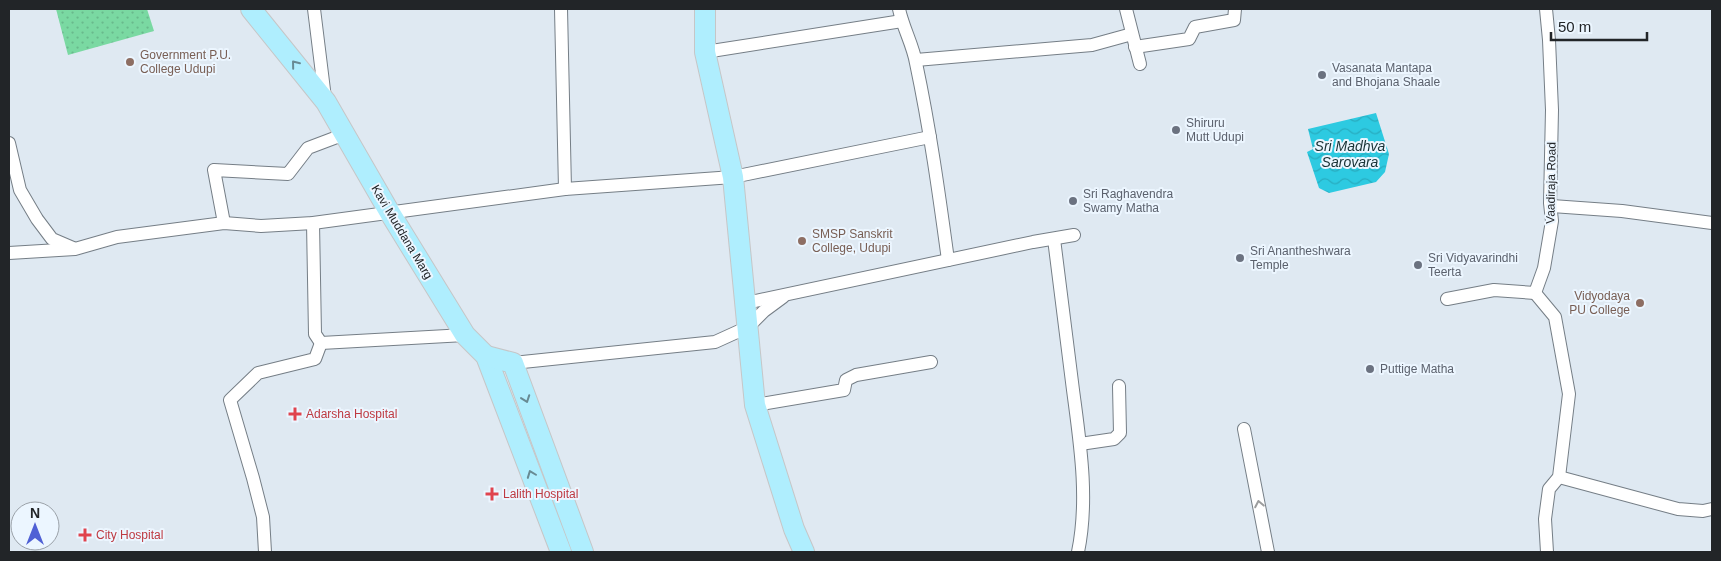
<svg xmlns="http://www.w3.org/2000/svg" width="1721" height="561" viewBox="0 0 1721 561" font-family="Helvetica,sans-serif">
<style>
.park{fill:url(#park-dots)}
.water{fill:url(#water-waves)}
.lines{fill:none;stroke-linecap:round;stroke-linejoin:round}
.street-casing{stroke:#757e86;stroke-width:14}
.primary-casing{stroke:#c6c6c7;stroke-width:22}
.street{stroke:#fff;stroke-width:12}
.primary{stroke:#afeefe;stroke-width:20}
.oneway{stroke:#688a93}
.oneway2{stroke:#9c9d9e}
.education-dot{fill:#8d6e63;stroke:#ecf6ff;stroke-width:2}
.worship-dot{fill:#6b7280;stroke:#ecf6ff;stroke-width:2}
.health-dot{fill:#e0444e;stroke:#ecf6ff;stroke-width:2}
.labels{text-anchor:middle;stroke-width:4;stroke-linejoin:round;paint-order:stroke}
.education-label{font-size:12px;fill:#785e54;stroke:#ecf6ff;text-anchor:start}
.worship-label{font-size:12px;fill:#5b616d;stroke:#ecf6ff;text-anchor:start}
.street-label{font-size:12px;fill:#222528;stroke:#ecf6ff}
.health-label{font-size:12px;fill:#be3a42;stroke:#ecf6ff;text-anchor:start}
.water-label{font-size:14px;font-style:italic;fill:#193236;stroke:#ecf6ff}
</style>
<defs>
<pattern id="park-dots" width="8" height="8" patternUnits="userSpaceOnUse" patternTransform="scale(1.25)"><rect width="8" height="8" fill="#7ad9a2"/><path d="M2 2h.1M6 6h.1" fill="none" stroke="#69ba8c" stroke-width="1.8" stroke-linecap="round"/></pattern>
<pattern id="water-waves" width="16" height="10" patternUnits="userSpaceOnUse" patternTransform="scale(1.25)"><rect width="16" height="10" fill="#2dcae1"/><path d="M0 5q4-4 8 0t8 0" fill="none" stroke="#28adc1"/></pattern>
</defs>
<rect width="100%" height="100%" fill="#dfe9f2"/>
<path class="park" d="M56,9H147L154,31L68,55Z"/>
<path class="water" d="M1376,113L1389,154L1385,172L1376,182L1329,193L1319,188L1307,152L1313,149L1308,129Z"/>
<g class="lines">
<g class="street-casing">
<g id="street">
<path d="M314,9L325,98"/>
<path d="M561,9L565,189"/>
<path d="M899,9C903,28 913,45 916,63C930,129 939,194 948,260"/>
<path d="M1126,9L1140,64"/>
<path d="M1135,47L1189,39L1195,27L1234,20L1235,9"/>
<path d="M705,52L902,21"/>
<path d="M916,60L1092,45L1132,34"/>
<path d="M9,143L20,190L37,219L52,239L73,248"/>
<path d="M1552,206L1622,211L1712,223"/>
<path d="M224,223L214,170L288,174L308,148L345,134"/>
<path d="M313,223L315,334L321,343"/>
<path d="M1054,239C1060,289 1067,339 1073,390C1080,443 1089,499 1078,552"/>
<path d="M9,253L75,249L117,237L224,223L261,226L313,223L565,189L733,177L930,137"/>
<path d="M1535,293L1544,268L1552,221L1550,203L1552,110L1549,40L1546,9"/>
<path d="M1535,293L1555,317L1569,394L1559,477L1549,489L1545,519L1547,552"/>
<path d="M1447,299L1494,290L1535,293"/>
<path d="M746,303L1033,242L1074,235"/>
<path d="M321,343L465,335"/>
<path d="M513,363L715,342L748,327L764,311L783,297"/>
<path d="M755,405L844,390L846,380L856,375L931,362"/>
<path d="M1244,429L1268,552"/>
<path d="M1080,444L1114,439L1120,433L1119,386"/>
<path d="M1559,477L1678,509L1703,511L1712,509"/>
<path d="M265,552L263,517L253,478L230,400L258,373L315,359L321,343"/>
</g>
</g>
<g class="primary-casing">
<g id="primary">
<path d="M251,9L326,102L390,213L465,335L486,356L561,552"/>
<path d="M705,9V52L733,177L755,405L794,529L804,552"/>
<path d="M486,356L513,363L583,552"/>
</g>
</g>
<use href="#street" class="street"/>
<use href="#primary" class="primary"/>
</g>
<defs><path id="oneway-chevron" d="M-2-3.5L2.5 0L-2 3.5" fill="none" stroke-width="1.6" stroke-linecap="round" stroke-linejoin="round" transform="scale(1.25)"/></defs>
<g class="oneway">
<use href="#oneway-chevron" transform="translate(295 64) rotate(-129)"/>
<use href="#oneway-chevron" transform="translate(526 399) rotate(70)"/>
<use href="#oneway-chevron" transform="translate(531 474) rotate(-111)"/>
</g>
<use class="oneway2" href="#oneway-chevron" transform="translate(1259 504) rotate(-101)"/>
<g class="education-dot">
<circle cx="130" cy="62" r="5"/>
<circle cx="802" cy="241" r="5"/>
<circle cx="1640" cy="303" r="5"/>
</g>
<g class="worship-dot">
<circle cx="1322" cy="75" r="5"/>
<circle cx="1176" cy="130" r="5"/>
<circle cx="1073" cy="201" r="5"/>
<circle cx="1240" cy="258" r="5"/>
<circle cx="1418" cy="265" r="5"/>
<circle cx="1370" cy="369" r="5"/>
</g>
<g class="health-dot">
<path d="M292.5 406.5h5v5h5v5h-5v5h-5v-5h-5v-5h5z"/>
<path d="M489.5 486.5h5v5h5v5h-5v5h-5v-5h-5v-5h5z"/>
<path d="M82.5 527.5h5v5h5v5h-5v5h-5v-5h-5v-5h5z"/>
</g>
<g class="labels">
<g class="education-label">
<text x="140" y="59">Government P.U.<tspan x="140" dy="14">College Udupi</tspan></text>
<text x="812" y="238">SMSP Sanskrit<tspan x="812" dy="14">College, Udupi</tspan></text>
<text x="1630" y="300" text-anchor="end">Vidyodaya<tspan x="1630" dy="14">PU College</tspan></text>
</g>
<g class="worship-label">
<text x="1332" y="72">Vasanata Mantapa<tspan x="1332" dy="14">and Bhojana Shaale</tspan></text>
<text x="1186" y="127">Shiruru<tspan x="1186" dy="14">Mutt Udupi</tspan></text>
<text x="1083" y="198">Sri Raghavendra<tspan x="1083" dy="14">Swamy Matha</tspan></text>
<text x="1250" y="255">Sri Anantheshwara<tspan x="1250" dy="14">Temple</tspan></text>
<text x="1428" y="262">Sri Vidyavarindhi<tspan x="1428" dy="14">Teerta</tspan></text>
<text x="1380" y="373">Puttige Matha</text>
</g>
<g class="street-label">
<text transform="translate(1551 183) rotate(-89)" y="4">Vaadiraja Road</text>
<text transform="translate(402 232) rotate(59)" y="4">Kavi Muddana Marg</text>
</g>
<g class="health-label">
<text x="306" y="418">Adarsha Hospital</text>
<text x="503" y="498">Lalith Hospital</text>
<text x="96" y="539">City Hospital</text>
</g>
<g class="water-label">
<text x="1350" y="151">Sri Madhva<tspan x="1350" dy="16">Sarovara</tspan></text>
</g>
</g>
<rect width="1721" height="561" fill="none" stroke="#222528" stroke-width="20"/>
<g transform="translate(35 526)"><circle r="24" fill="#ecf6ff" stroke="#9ba2a9"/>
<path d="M0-4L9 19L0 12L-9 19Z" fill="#4f60d5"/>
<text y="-8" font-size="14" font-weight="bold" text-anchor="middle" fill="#222528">N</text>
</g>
<path d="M1551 32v8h96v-8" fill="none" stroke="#222528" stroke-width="2.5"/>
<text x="1558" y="32" font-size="15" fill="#222528" stroke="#ecf6ff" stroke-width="4" paint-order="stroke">50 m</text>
</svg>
